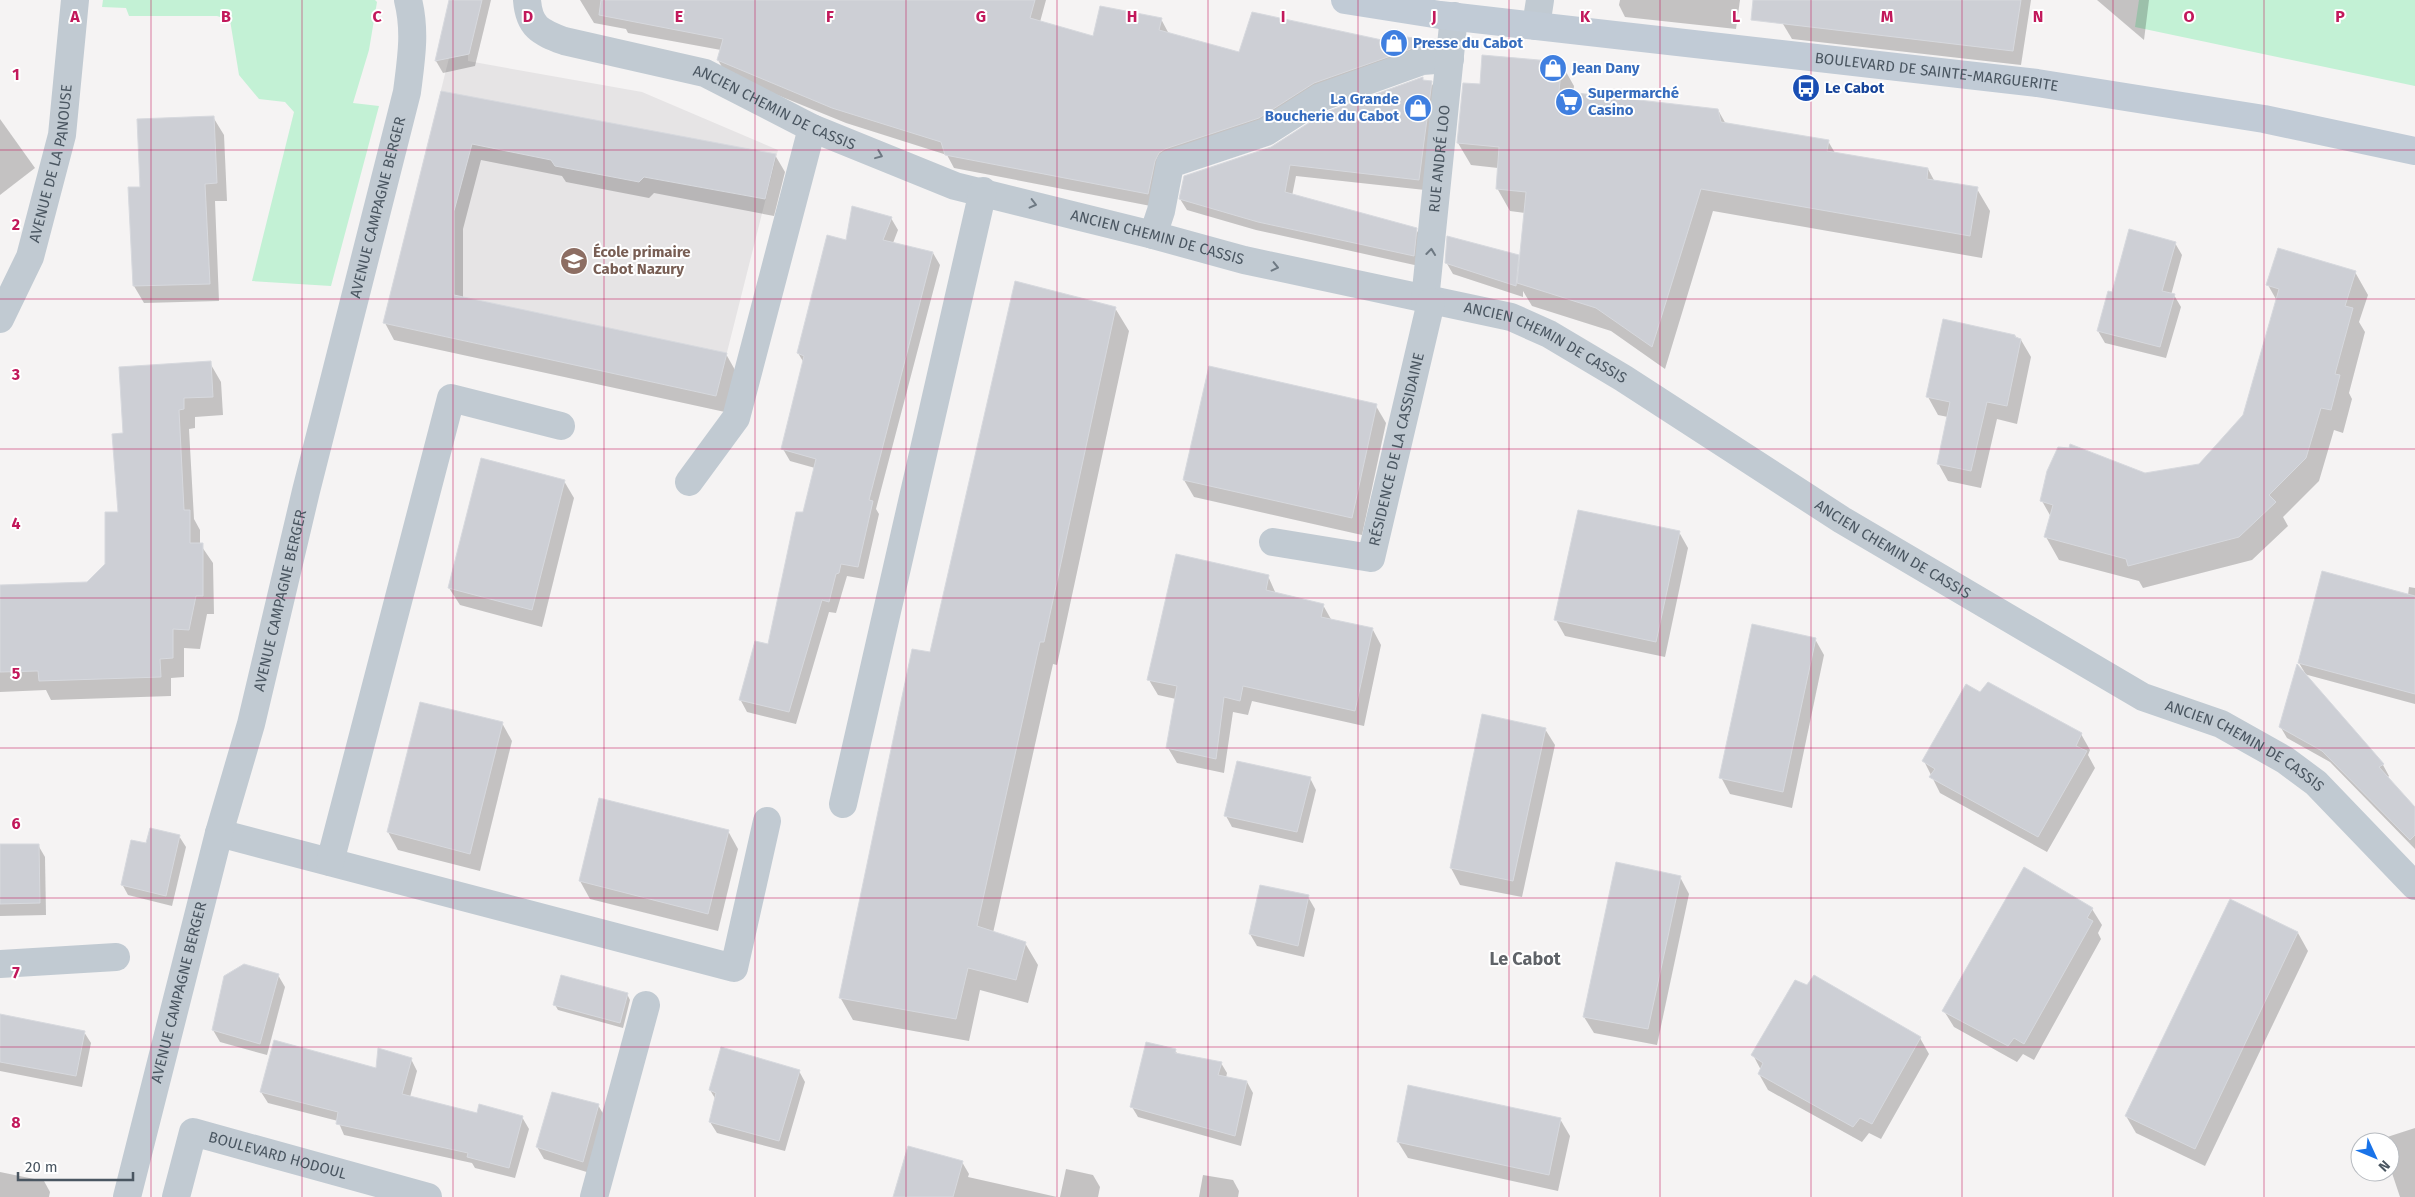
<svg xmlns="http://www.w3.org/2000/svg" width="2415" height="1197" viewBox="0 0 2415 1197" font-family="'Fira Sans',sans-serif">
<style>
.education{fill:#e6e4e5}
.green{fill:#c3f1d5}
.shadow{fill:#0003}
.building{fill:#cdcfd5;stroke:#d7d9de}
.lines{fill:none;stroke-linecap:round;stroke-linejoin:round}
.street{stroke:#c1cad2;stroke-width:28}
.secondary{stroke:#c1cbd6;stroke-width:28}
.oneway{stroke:#6e7983}
.grid{fill:none;stroke:#c2185b;stroke-width:1;stroke-opacity:0.55}
.labels{text-anchor:middle;stroke-width:4;stroke-linejoin:round;paint-order:stroke}
.shop-label{font-size:15px;font-weight:bold;fill:#366cbe;stroke:#fff;text-anchor:start}
.street-label{font-size:15px;fill:#4a5661;stroke:#fff}
.transit-label{font-size:15px;font-weight:bold;fill:#164399;stroke:#fff;text-anchor:start}
.education-label{font-size:15px;font-weight:bold;fill:#785e54;stroke:#fff;text-anchor:start}
.quarter-label{font-size:18px;font-weight:bold;fill:#5f6368;stroke:#fff}
.grid-label{font-size:16px;text-anchor:middle;font-weight:bold;fill:#c2185b;stroke:#fff;stroke-width:4;stroke-linejoin:round;paint-order:stroke}
</style>
<rect width="100%" height="100%" fill="#f5f3f3"/>
<path class="education" d="M468,55V61L642,92L778,150L716,396L383,323L449,58Z"/>
<g class="green">
<path d="M103,0H375L377,2L369,50L353,103L379,106L331,286L252,281L294,112L285,102L259,99L239,75L230,20L217,16H129L126,8L102,7Z"/>
<path d="M2139,0H2415V86L2135,27Z"/>
</g>
<g class="shadow">
<path d="M451,0H491L475,66L443,73L436,61Z"/>
<path d="M580,0H1046L1040,22L1094,38L1161,19L1169,34L1240,54L1383,41L1422,40L1430,54L1173,163L1156,207L954,168L947,155L846,123L726,74L718,60L721,50L628,33L626,29L594,23Z"/>
<path d="M1620,0H1740L1736,29L1625,17L1619,5Z"/>
<path d="M1788,0H2031L2021,65L1792,39L1783,24Z"/>
<path d="M2097,0H2149L2144,40Z"/>
<path d="M1561,63L1574,86L1573,94L1718,110L1731,133L1828,141L1835,153L1928,169L1935,182L1977,189L1990,211L1982,258L1713,211L1665,369L1611,331L1532,306L1523,291V297L1453,274L1446,262L1518,256L1521,260L1525,213L1510,211L1497,188L1498,168L1471,165L1458,143L1481,86Z"/>
<path d="M1424,82H1431L1437,93L1425,190L1296,176L1292,196L1416,229L1422,240L1419,266L1256,230L1187,210L1180,199L1272,148Z"/>
<path d="M442,92L775,155L785,172L774,216L654,193L649,198L566,182L562,176L481,160L463,229V298L726,354L735,370L725,412L394,340L385,323Z"/>
<path d="M213,117L224,135L227,201H215L219,301L144,303L134,286L141,188Z"/>
<path d="M0,119L35,168L0,195Z"/>
<path d="M891,218L898,230L893,243L933,253L940,265L876,509L879,514L864,579L847,576L836,613L829,612L796,724L747,712L740,699L768,646L815,468L790,461L783,449L804,363L798,353L847,242Z"/>
<path d="M2175,243L2182,255L2171,295H2174L2181,307L2166,358L2105,343L2098,331L2112,293Z"/>
<path d="M2355,272L2368,295L2359,322L2365,332L2349,393L2352,399L2343,433L2334,430L2319,481L2283,517L2288,526L2252,560L2143,588L2139,581L2059,560L2046,537L2051,517L2042,501L2145,474L2199,466L2244,415L2277,301L2268,285Z"/>
<path d="M1115,308L1129,331L1057,665L1053,664L993,933L1025,943L1038,965L1028,1003L980,990L969,1041L853,1020L840,997L931,654Z"/>
<path d="M2015,336L2021,340L2031,357L2017,424L1997,419L1981,488L1948,481L1938,463L1948,417L1938,415L1928,397Z"/>
<path d="M210,363L221,382L223,415L195,417V428L189,429L194,519L200,530V544L213,563L214,614H207L200,649L184,648V677L171,678V696L51,700L46,690L0,692V586L87,584L107,565L119,513L124,434Z"/>
<path d="M1376,406L1386,423L1362,535L1194,497L1184,480Z"/>
<path d="M564,481L574,498L542,627L460,605L449,588Z"/>
<path d="M1679,532L1688,548L1665,657L1565,636L1556,620Z"/>
<path d="M1268,576L1276,594L1323,605L1332,621L1373,630L1381,645L1364,726L1252,701L1248,715L1233,712L1224,773L1177,763L1168,748L1176,699L1158,695L1149,680Z"/>
<path d="M2409,587L2415,588V704L2304,674L2383,765L2389,776L2387,778L2415,809V849L2330,762L2287,738L2280,726L2304,674L2305,673L2299,663L2408,595Z"/>
<path d="M1815,639L1824,655L1792,808L1730,794L1721,777Z"/>
<path d="M1981,694L2081,734L2090,750L2088,755L2095,768L2047,852L1940,793L1924,761Z"/>
<path d="M502,723L512,741L480,871L398,850L388,832Z"/>
<path d="M1545,729L1555,745L1522,897L1460,885L1451,868Z"/>
<path d="M1310,778L1316,790L1303,843L1232,827L1226,816Z"/>
<path d="M728,831L738,849L718,931L590,899L580,881Z"/>
<path d="M179,836L186,847L172,906L128,895L122,884L147,844Z"/>
<path d="M38,845L45,857L46,915L0,916V846Z"/>
<path d="M1680,877L1689,894L1657,1045L1594,1033L1584,1017Z"/>
<path d="M1308,897L1315,909L1304,957L1257,946L1250,934Z"/>
<path d="M2231,901L2298,933L2308,951L2205,1166L2136,1133L2126,1116Z"/>
<path d="M2092,909L2102,925L2098,933L2101,939L2034,1060L2023,1054L2017,1062L1954,1027L1944,1011Z"/>
<path d="M278,975L285,987L267,1055L220,1042L213,1030Z"/>
<path d="M627,994L630,1000L623,1028L558,1010L555,1005Z"/>
<path d="M0,1017L84,1032L91,1043L82,1087L0,1071Z"/>
<path d="M1920,1038L1929,1054L1881,1139L1869,1133L1862,1142L1768,1090L1759,1074L1761,1070L1753,1055Z"/>
<path d="M1175,1050L1178,1055L1221,1063L1227,1073L1226,1078L1247,1082L1253,1093L1241,1146L1138,1117L1132,1107Z"/>
<path d="M411,1059L417,1071L410,1097L478,1114L522,1117L529,1129L515,1178L475,1168L472,1163L344,1135L338,1121L268,1103L261,1092L377,1069Z"/>
<path d="M799,1071L805,1082L785,1151L717,1133L710,1122L716,1100L710,1090Z"/>
<path d="M598,1105L605,1117L590,1173L544,1159L537,1147Z"/>
<path d="M1560,1119L1570,1136L1558,1191L1408,1158L1398,1142Z"/>
<path d="M2415,1128V1197H2400L2390,1167V1142H2382L2381,1139Z"/>
<path d="M962,1162L969,1174L968,1177L1057,1197H894Z"/>
<path d="M1066,1169L1093,1175L1100,1187L1098,1197H1060Z"/>
<path d="M0,1172L44,1181L50,1192L49,1197H0Z"/>
<path d="M1203,1175L1233,1180L1239,1191L1238,1197H1199Z"/>
</g>
<g class="building">
<path d="M449,0H482L469,54L435,61Z"/>
<path d="M601,0H1035L1030,18L1093,36L1100,6L1162,18L1159,30L1239,52L1252,12L1382,40L1391,35L1422,39V45L1314,83L1259,118L1165,149L1159,153L1155,161L1148,194L945,155L941,142L832,108L717,60L723,39L599,15Z"/>
<path d="M1753,0H2021L2013,51L1751,20Z"/>
<path d="M1482,55L1562,62L1559,91L1718,109L1721,122L1829,140L1827,151L1928,168L1927,179L1978,187L1970,236L1701,189L1652,347L1596,308L1517,283L1526,192L1496,189L1499,147L1457,143L1463,83L1480,84Z"/>
<path d="M1423,77V80L1432,81L1419,180L1290,165L1285,192L1417,228L1414,256L1258,222L1179,199L1184,176L1271,147L1326,112Z"/>
<path d="M441,91L776,154L765,199L644,177L639,182L555,166L551,160L472,144L454,211V295L727,353L716,396L383,323Z"/>
<path d="M214,116L217,183L205,184L210,284L133,286L128,187H140L137,119Z"/>
<path d="M852,206L892,217L883,240L933,252L869,500L873,501L858,567L841,564L839,573L836,574L829,602L822,600L789,712L739,700L755,641L768,644L796,512H803L816,459L781,449L804,356L797,353L827,235L846,240Z"/>
<path d="M2129,229L2176,242L2162,291L2175,294L2160,347L2097,331L2108,291L2112,292Z"/>
<path d="M1447,236L1519,255L1516,286L1445,263Z"/>
<path d="M2278,248L2356,271L2345,306L2353,308L2335,374L2340,375L2331,410L2321,408L2306,458L2269,495L2276,502L2239,537L2128,566L2126,559L2044,537L2053,505L2040,501L2047,471L2058,447L2069,448L2070,444L2145,473L2199,464L2243,415L2279,289L2266,285Z"/>
<path d="M1015,281L1116,307L1044,642H1040L977,926L1026,942L1016,980L968,968L956,1019L839,998L912,649L930,652Z"/>
<path d="M1943,319L2015,335V337L2021,339L2007,406L1987,402L1971,471L1937,464L1950,402L1926,397Z"/>
<path d="M211,361L213,397L184,398V409L179,410L184,510H190V543H203V596H196L189,630L173,629V658L160,659L161,677L39,681L38,671L0,672V585L87,582L105,564V512H118L112,434L123,433L119,367Z"/>
<path d="M1209,366L1377,404L1352,518L1183,480Z"/>
<path d="M481,458L565,480L532,610L448,588Z"/>
<path d="M1578,510L1680,531L1656,642L1554,620Z"/>
<path d="M1176,554L1269,575L1266,590L1324,604L1321,617L1373,628L1355,711L1243,686L1240,701L1224,697L1216,759L1166,748L1177,686L1147,680Z"/>
<path d="M2322,571L2415,596V694L2298,663Z"/>
<path d="M1752,624L1816,638L1783,792L1719,778Z"/>
<path d="M2297,664L2384,764L2379,767L2415,807V835L2410,840L2322,751L2279,727Z"/>
<path d="M1988,682L2082,733L2076,746L2087,751L2038,837L1929,777L1935,769L1922,761L1966,684L1980,692Z"/>
<path d="M420,702L503,722L470,854L387,832Z"/>
<path d="M1482,714L1546,728L1513,881L1450,868Z"/>
<path d="M1237,761L1311,777L1297,832L1224,816Z"/>
<path d="M599,798L729,830L708,914L579,881Z"/>
<path d="M150,828L180,835L166,896L121,885L131,840L146,843Z"/>
<path d="M0,844H39L40,903L0,904Z"/>
<path d="M1616,862L1681,876L1648,1029L1583,1017Z"/>
<path d="M2024,867L2093,908L2087,918L2093,921L2024,1044L2014,1038L2008,1046L1942,1011Z"/>
<path d="M1260,885L1309,895L1298,946L1249,934Z"/>
<path d="M2230,899L2298,932L2195,1149L2125,1116Z"/>
<path d="M244,964L279,974L260,1044L212,1030L224,976Z"/>
<path d="M561,975L628,993L620,1023L553,1005Z"/>
<path d="M1814,975L1921,1037L1872,1124L1860,1118L1853,1127L1758,1074L1763,1063L1751,1055L1795,980L1807,985Z"/>
<path d="M0,1014L85,1031L76,1076L0,1062Z"/>
<path d="M274,1040L376,1068L378,1048L412,1058L402,1094L477,1113L479,1104L523,1116L509,1168L467,1157L468,1153L336,1124L338,1112L260,1092Z"/>
<path d="M1146,1042L1176,1049L1175,1053L1222,1062L1218,1075L1247,1081L1235,1136L1130,1107Z"/>
<path d="M721,1047L800,1070L779,1141L709,1122L716,1093L709,1090Z"/>
<path d="M1408,1085L1561,1118L1549,1175L1397,1142Z"/>
<path d="M552,1092L599,1104L583,1162L536,1147Z"/>
<path d="M908,1146L963,1161L953,1197H893Z"/>
</g>
<g class="lines">
<g class="street">
<path id="s1" d="M527,0C529,27 540,32 564,41L705,73L812,128L955,186L1153,235L1244,260L1511,317L1549,334L1623,378L1842,520L2143,697L2221,724L2285,760L2316,783L2415,886"/>
<path d="M1536,26L1540,0"/>
<path d="M1153,235L1161,211L1170,164L1266,132L1319,98L1422,61L1450,59"/>
<path id="s2" d="M1425,300L1454,16"/>
<path id="s3" d="M0,319L30,257L62,135L75,0"/>
<path d="M689,482L736,418L812,128"/>
<path id="s4" d="M1273,542L1371,558L1431,302"/>
<path d="M843,804L983,191"/>
<path d="M219,833L734,968L767,821"/>
<path d="M330,862L451,398L561,426"/>
<path d="M0,964L116,957"/>
<path id="s5" d="M127,1197L219,833L251,724L306,491L407,92C411,60 416,32 408,0"/>
<path id="s6" d="M176,1197L193,1132L428,1197"/>
<path d="M594,1197L646,1005"/>
</g>
<path class="secondary" id="s7" d="M1345,0L1440,15L2037,83L2264,119L2415,151"/>
</g>
<defs><path id="oneway-chevron" d="M-2-3.5L2.5 0L-2 3.5" fill="none" stroke-width="1.6" stroke-linecap="round" stroke-linejoin="round" transform="scale(1.25)"/></defs>
<g class="oneway">
<use href="#oneway-chevron" transform="translate(879 155) rotate(22)"/>
<use href="#oneway-chevron" transform="translate(1033 204) rotate(14)"/>
<use href="#oneway-chevron" transform="translate(1431 252) rotate(-84)"/>
<use href="#oneway-chevron" transform="translate(1275 267) rotate(13)"/>
</g>
<path class="grid" d="M151,0V1197M302,0V1197M453,0V1197M604,0V1197M755,0V1197M906,0V1197M1057,0V1197M1208,0V1197M1358,0V1197M1509,0V1197M1660,0V1197M1811,0V1197M1962,0V1197M2113,0V1197M2264,0V1197M0,150H2415M0,299H2415M0,449H2415M0,598H2415M0,748H2415M0,898H2415M0,1047H2415"/>
<defs>
<g id="shop-disc" transform="scale(1.4375)"><circle r="9.5" fill="#3f7fe0" stroke="#fff"/><path d="M-5-2.5h2.3a2.7 3.5 0 0 1 5.4 0H5L5.5 6h-11ZM-1.5-2.5h3a1.5 2.3 0 0 0-3 0Z" fill="#fff"/></g>
<g id="bus-disc" transform="scale(1.4375)"><circle r="9.5" fill="#1a4fb4" stroke="#fff"/><path d="M-5-6H5V4H4V6H2V4H-2V6H-4V4H-5ZM-3.5-4V0h7V-4ZM-3.5 1.2v1.5H-2V1.2ZM2 1.2v1.5H3.5V1.2Z" fill="#fff"/></g>
<g id="supermarket-disc" transform="scale(1.4375)"><circle r="9.5" fill="#3f7fe0" stroke="#fff"/><path d="M-6-5.5h2.5l.6 2H6L4.5 2H-2.5L-4.4-4H-6ZM-1.5 3.2a1.3 1.3 0 1 0 .1 0ZM3 3.2a1.3 1.3 0 1 0 .1 0Z" fill="#fff"/></g>
<g id="school-disc" transform="scale(1.4375)"><circle r="9.5" fill="#8d6e63" stroke="#fff"/><path d="M0-5L7-2L0 1L-7-2ZM-4 1L0 2.5L4 1V4Q0 6-4 4Z" fill="#fff"/></g>
</defs>
<g fill-rule="evenodd">
<use href="#shop-disc" x="1394" y="43"/>
<use href="#shop-disc" x="1553" y="68"/>
<use href="#bus-disc" x="1806" y="88"/>
<use href="#supermarket-disc" x="1569" y="102"/>
<use href="#shop-disc" x="1418" y="108"/>
<use href="#school-disc" x="574" y="261"/>
</g>
<g class="labels">
<g class="shop-label">
<text x="1413" y="48">Presse du Cabot</text>
<text x="1572" y="73">Jean Dany</text>
<text x="1588" y="98">Supermarché<tspan x="1588" dy="17">Casino</tspan></text>
<text x="1399" y="104" text-anchor="end">La Grande<tspan x="1399" dy="17">Boucherie du Cabot</tspan></text>
</g>
<g class="street-label">
<text dy="5" stroke="none"><textPath href="#s7" startOffset="596">BOULEVARD DE SAINTE-MARGUERITE</textPath></text>
<text dy="5" stroke="none"><textPath href="#s1" startOffset="282">ANCIEN CHEMIN DE CASSIS</textPath></text>
<text dy="5" stroke="none"><textPath href="#s2" startOffset="142">RUE ANDRÉ LOO</textPath></text>
<text dy="5" stroke="none"><textPath href="#s3" startOffset="165">AVENUE DE LA PANOUSE</textPath></text>
<text dy="5" stroke="none"><textPath href="#s5" startOffset="1021">AVENUE CAMPAGNE BERGER</textPath></text>
<text dy="5" stroke="none"><textPath href="#s1" startOffset="688">ANCIEN CHEMIN DE CASSIS</textPath></text>
<text dy="5" stroke="none"><textPath href="#s1" startOffset="1092">ANCIEN CHEMIN DE CASSIS</textPath></text>
<text dy="5" stroke="none"><textPath href="#s4" startOffset="211">RÉSIDENCE DE LA CASSIDAINE</textPath></text>
<text dy="5" stroke="none"><textPath href="#s1" startOffset="1498">ANCIEN CHEMIN DE CASSIS</textPath></text>
<text dy="5" stroke="none"><textPath href="#s5" startOffset="616">AVENUE CAMPAGNE BERGER</textPath></text>
<text dy="5" stroke="none"><textPath href="#s1" startOffset="1902">ANCIEN CHEMIN DE CASSIS</textPath></text>
<text dy="5" stroke="none"><textPath href="#s5" startOffset="211">AVENUE CAMPAGNE BERGER</textPath></text>
<text dy="5" stroke="none"><textPath href="#s6" startOffset="155">BOULEVARD HODOUL</textPath></text>
</g>
<g class="transit-label">
<text x="1825" y="93">Le Cabot</text>
</g>
<g class="education-label">
<text x="593" y="257">École primaire<tspan x="593" dy="17">Cabot Nazury</tspan></text>
</g>
<g class="quarter-label">
<text x="1525" y="965">Le Cabot</text>
</g>
</g>
<g class="grid-label">
<text x="75" y="22">A</text>
<text x="226" y="22">B</text>
<text x="377" y="22">C</text>
<text x="528" y="22">D</text>
<text x="679" y="22">E</text>
<text x="830" y="22">F</text>
<text x="981" y="22">G</text>
<text x="1132" y="22">H</text>
<text x="1283" y="22">I</text>
<text x="1434" y="22">J</text>
<text x="1585" y="22">K</text>
<text x="1736" y="22">L</text>
<text x="1887" y="22">M</text>
<text x="2038" y="22">N</text>
<text x="2189" y="22">O</text>
<text x="2340" y="22">P</text>
<text x="16" y="80">1</text>
<text x="16" y="230">2</text>
<text x="16" y="380">3</text>
<text x="16" y="529">4</text>
<text x="16" y="679">5</text>
<text x="16" y="829">6</text>
<text x="16" y="978">7</text>
<text x="16" y="1128">8</text>
</g>
<g transform="translate(2375 1157) rotate(134)"><circle r="24" fill="#ffffff" stroke="#b7bbc0"/>
<path d="M0-4L9 19L0 12L-9 19Z" fill="#1a73e8"/>
<text y="-8" font-size="14" font-weight="bold" text-anchor="middle" fill="#4a5661">N</text>
</g>
<path d="M18 1172v8h115v-8" fill="none" stroke="#4a5661" stroke-width="2.5"/>
<text x="25" y="1172" font-size="15" fill="#4a5661" stroke="#ffffff" stroke-width="4" paint-order="stroke">20 m</text>
</svg>
